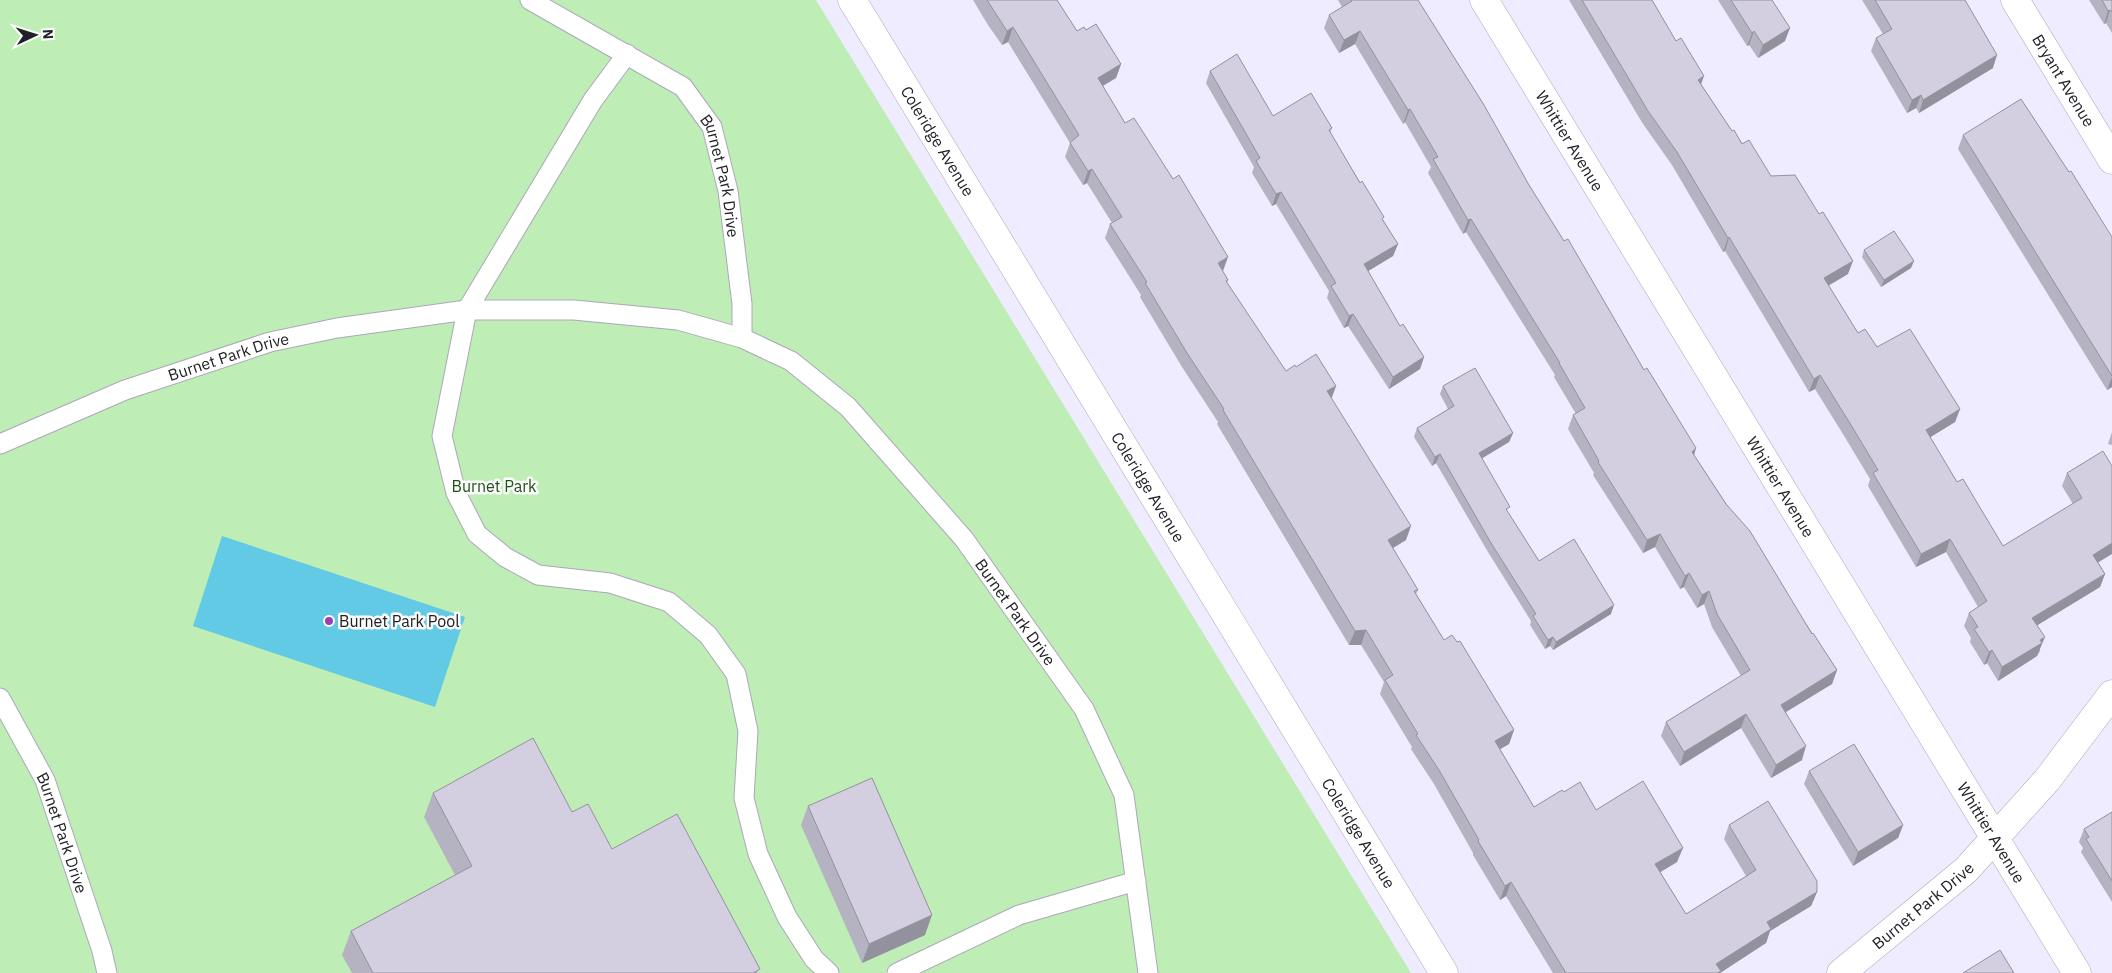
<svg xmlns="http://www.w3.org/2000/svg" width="2112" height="973" viewBox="0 0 2112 973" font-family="'IBM Plex Sans',sans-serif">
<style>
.green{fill:#beedb6}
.water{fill:#62cae5}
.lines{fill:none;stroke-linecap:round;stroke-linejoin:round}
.service-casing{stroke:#aca8b9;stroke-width:21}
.minor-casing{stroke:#aca8b9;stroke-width:29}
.service{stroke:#fff;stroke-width:19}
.minor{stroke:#fff;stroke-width:28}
.wall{fill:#b5b2c2}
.shaded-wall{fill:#94919e}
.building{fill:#d3cfe1;stroke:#94919e}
.poi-dot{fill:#9642b0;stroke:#fcfcfc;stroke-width:2}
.labels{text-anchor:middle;stroke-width:5;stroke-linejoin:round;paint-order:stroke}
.street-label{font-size:16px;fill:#222027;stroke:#fcfcfc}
.park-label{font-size:16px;fill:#1e5317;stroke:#fcfcfc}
.poi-label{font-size:16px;fill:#222027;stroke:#fcfcfc;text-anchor:start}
</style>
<rect width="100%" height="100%" fill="#f0ecff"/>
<path class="green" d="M0,0H816L1411,973H0Z"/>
<path class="water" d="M222,536L465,617L435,707L193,626Z"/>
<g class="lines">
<g class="service-casing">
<g id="service">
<path id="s1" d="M530,0L683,87L712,127L728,191L742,304V338"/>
<path d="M627,54L593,100L467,310L442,436L456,493L477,534L505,557L538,575L610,583L669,602L708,635L736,674L748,731L744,798L758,854L787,917L814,959L829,973"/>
<path id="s2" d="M0,444L125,390L270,342L337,328L467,310H574L678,320L742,338L791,361L848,407L964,539L1084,709L1124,795L1148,973"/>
<path id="s3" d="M0,698L45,780L102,951L107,973"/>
<path d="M897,973L1019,915L1136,881"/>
</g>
</g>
<g class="minor-casing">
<g id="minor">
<path id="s4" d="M852,0L1444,973"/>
<path id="s5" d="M1484,0L2077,973"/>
<path id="s6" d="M2015,0L2112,160"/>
<path id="s7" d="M1841,973L1966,870L2047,780L2112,694"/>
</g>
</g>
<use href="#service" class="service"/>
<use href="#minor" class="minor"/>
</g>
<g class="wall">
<path d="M973,0H1057L1077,31L1086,30L1121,64L1116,78L1103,86L1125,123L1223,271L1228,280L1227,283L1286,371L1296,367L1336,386L1331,398L1406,540L1393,548L1418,590L1416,594L1444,640L1514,730L1509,744L1500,749L1534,807L1564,792L1596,810L1677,862L1660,872L1686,914L1746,876L1724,839L1729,825L1817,892L1811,906L1770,931L1766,943L1720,973H1553L1506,896L1500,900L1473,855V853L1434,784L1411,749L1412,747L1380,694L1384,682L1361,645H1349L1217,424L1218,422L1182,367L1140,297L1141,295L1105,238L1110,224L1112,223L1087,183L1083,185L1065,157L1070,143L1008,42L1002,45L988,25Z"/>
<path d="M1338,0H1418L1529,185L1644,370L1696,448L1694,455L1837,670L1832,684L1786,712L1802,760L1771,778L1741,728L1680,766L1661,736L1666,722L1741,676L1712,627L1704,604L1697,608L1684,587L1680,589L1655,547L1643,553L1593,475L1594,473L1568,429L1573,415L1576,414L1554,377L1555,375L1466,232L1463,234L1428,173L1431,167L1405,122L1403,124L1355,44L1339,53L1324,28L1329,15L1342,7Z"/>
<path d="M1569,0H1652L1701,84L1732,131L1771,176L1848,274L1828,286L1858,333L1960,409L1955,422L1930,437L1957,482L2003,546L2073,504L2062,486L2067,473L2103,451L2098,562L2105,574L2100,587L2037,625L2040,651L2037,656L1998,681L1987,663L1984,665L1970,642L1971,638L1964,626L1969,613L1978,607L1946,552L1916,567L1868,486L1870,479L1846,439L1815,389L1809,392L1725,251L1723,252L1672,165L1643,124Z"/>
<path d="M1718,0H1772L1785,41L1758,58L1749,45L1747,46Z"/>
<path d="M1862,0H1965L1993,68L1919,113L1916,108L1907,113L1871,51L1876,38L1883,34Z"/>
<path d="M2089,0H2112V33L2106,23L2104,24Z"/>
<path d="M1210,71L1273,116L1332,128L1330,133L1398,244L1393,256L1368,271L1400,326L1424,357L1420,369L1389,389L1348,326L1344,328L1327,298L1329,291L1276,204L1272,206L1252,173L1254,167L1206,83Z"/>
<path d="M1963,135L2112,237V387L2107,390L1958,149Z"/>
<path d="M1864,250L1911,268L1881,287L1862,257Z"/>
<path d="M1443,386L1513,433L1509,442L1482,458L1508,513L1539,561L1611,614L1553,650L1550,646L1545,649L1530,625L1531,621L1488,552L1436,463L1432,466L1414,437L1417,428L1448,409L1440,394Z"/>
<path d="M2112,432V445L2108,444Z"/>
<path d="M1809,771L1903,825L1898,838L1853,866L1804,784Z"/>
<path d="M433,793L572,812L612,849L759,973H352L342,955L351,931L455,875L424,817Z"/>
<path d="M808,806L925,935L862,963L801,825Z"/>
<path d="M2112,812V902L2081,852L2083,848L2079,842L2084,829Z"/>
</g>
<g class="shaded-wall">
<path d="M2110,10L2106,23L2104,24L2108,11Z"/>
<path d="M1013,27L1008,42L1002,45L1007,31Z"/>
<path d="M1790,28L1785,41L1758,58L1763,45Z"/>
<path d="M1360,31L1355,44L1339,53L1344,40Z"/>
<path d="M1754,31L1749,45L1747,46L1752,33Z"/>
<path d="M1997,55L1993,68L1919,113L1923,100Z"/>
<path d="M1121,64L1116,78L1092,92L1098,78Z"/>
<path d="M1704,76L1699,90L1698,80Z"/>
<path d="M1921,95L1916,108L1907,113L1912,100Z"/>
<path d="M1410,109L1405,122L1403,124L1408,110Z"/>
<path d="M1092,169L1087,183L1083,185L1088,171Z"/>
<path d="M1281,192L1276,204L1272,206L1276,194Z"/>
<path d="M1471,219L1466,232L1463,234L1468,220Z"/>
<path d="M1729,237L1725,251L1723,252L1728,238Z"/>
<path d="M1398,244L1393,256L1360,276L1364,264Z"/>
<path d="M1228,257L1223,271L1218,263Z"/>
<path d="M1853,261L1848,274L1819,291L1824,278Z"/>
<path d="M1914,261L1911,268L1881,287L1884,280Z"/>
<path d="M1353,314L1348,326L1344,328L1349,316Z"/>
<path d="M1424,357L1420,369L1389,389L1393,377Z"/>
<path d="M1820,375L1815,389L1809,392L1814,379Z"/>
<path d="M2112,377V387L2107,390Z"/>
<path d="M1336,386L1331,400L1327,391Z"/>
<path d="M1960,409L1955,422L1921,443L1926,430Z"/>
<path d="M1513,433L1509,442L1476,462L1479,453Z"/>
<path d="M1696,448L1692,462V452Z"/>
<path d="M1440,454L1436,463L1432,466L1435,457Z"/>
<path d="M1411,526L1406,540L1383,554L1388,540Z"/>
<path d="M1660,534L1655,547L1643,553L1647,540Z"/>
<path d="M1950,539L1946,552L1916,567L1921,554Z"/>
<path d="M2112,543V554L2089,568L2093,555Z"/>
<path d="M1689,573L1684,587L1680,589L1685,576Z"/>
<path d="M2105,574L2100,587L2028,631L2032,618Z"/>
<path d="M1709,591L1704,604L1697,608L1702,595Z"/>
<path d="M1614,605L1611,614L1553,650L1556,642Z"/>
<path d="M1366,630L1361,645H1349L1355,631Z"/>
<path d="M1553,637L1550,646L1545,649L1548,640Z"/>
<path d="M2045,637L2037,656L1998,681L2002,667Z"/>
<path d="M1992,650L1987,663L1984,665L1989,652Z"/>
<path d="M1837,670L1832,684L1776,718L1781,705Z"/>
<path d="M1746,714L1741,728L1680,766L1684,752Z"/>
<path d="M1514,730L1509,744L1490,755L1495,741Z"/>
<path d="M1806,746L1802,760L1771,778L1776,765Z"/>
<path d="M1903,825L1898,838L1853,866L1858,852Z"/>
<path d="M1683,848L1677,862L1649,879L1655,864Z"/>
<path d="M1511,882L1506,896L1500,900L1505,886Z"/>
<path d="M1817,892L1811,906L1770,931L1766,943L1720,973H1713L1716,964L1767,922Z"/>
<path d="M932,915L925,935L862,963L869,944Z"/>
</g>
<g class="building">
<path d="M987,0H1057L1077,31L1084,27L1086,30L1096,24L1121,64L1098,78L1125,123L1134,118L1173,179L1179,175L1228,257L1218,263L1228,280L1226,281L1286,371L1295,365L1296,367L1316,354L1336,386L1327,391L1411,526L1388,540L1418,590L1414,591L1444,640L1452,635L1457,642L1460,641L1514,730L1495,741L1534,807L1562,790L1564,792L1580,782L1596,810L1643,781L1683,848L1655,864L1686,914L1756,870L1729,825L1768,801L1817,881V892L1767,922L1771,929L1716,964L1721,971L1717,973H1566L1511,882L1505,886L1478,841L1479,840L1439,770L1416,735L1418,734L1385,680L1393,675L1366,630L1355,631L1223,410L1224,409L1187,353L1145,283L1147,282L1110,224L1122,217L1092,169L1088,171L1070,143L1079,135L1013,27L1007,31Z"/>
<path d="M1351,0H1418L1484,105L1529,185L1564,241L1568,239L1644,370L1647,368L1696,448L1692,452L1726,504L1750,531L1812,634L1813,633L1837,670L1781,705L1806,746L1776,765L1746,714L1684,752L1666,722L1750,670L1717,614L1709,591L1702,595L1689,573L1685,576L1660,534L1647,540L1598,462L1599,461L1573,415L1585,408L1559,363H1560L1471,219L1468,220L1433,159L1438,157L1410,109L1408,110L1360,31L1344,40L1329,15L1352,1Z"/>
<path d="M1582,0H1652L1676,41L1681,38L1704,76L1698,80L1732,131L1734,130L1742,144L1749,140L1771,176L1795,175L1819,214L1823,212L1853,261L1824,278L1858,333L1865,329L1877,347L1910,329L1960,409L1926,430L1957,482L1963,479L2003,546L2082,498L2067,473L2103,451L2112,466V543L2093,555L2105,574L2032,618L2045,637L2040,640L2042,643L2002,667L1992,650L1989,652L1974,629L1978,627L1969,613L1987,601L1950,539L1921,554L1873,473L1878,470L1851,425L1820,375L1814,379L1729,237L1728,238L1677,152L1648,111Z"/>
<path d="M1731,0H1772L1790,28L1763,45L1754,31L1752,33Z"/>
<path d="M1875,0H1965L1997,55L1923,100L1921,95L1912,100L1876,38L1892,29Z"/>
<path d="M2102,0H2112V12L2110,10L2108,11Z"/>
<path d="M1237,54L1273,116L1311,93L1332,128L1329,130L1360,183L1362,181L1384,217L1382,219L1398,244L1364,264L1400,326L1403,324L1424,357L1393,377L1353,314L1349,316L1331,286L1336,283L1281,192L1276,194L1256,161L1260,158L1210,71Z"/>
<path d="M2021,99L2069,172L2071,171L2112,237V376L1963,135Z"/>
<path d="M1894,231L1914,261L1884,280L1864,250Z"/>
<path d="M1475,368L1513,433L1479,453L1510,507L1506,509L1539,561L1574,539L1614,605L1556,642L1553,637L1548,640L1533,616L1536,614L1491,543L1440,454L1435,457L1417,428L1454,406L1443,386Z"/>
<path d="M533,738L572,812L588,804L612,849L677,814L760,969L753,973H373L351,931L472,866L433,793Z"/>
<path d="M1854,744L1903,825L1858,852L1809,771Z"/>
<path d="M872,778L932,915L869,944L808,806Z"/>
<path d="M2112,812V881L2086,839L2089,837L2084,829Z"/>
<path d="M2000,950L2014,973H1963Z"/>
</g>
<circle class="poi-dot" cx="329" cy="621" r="5"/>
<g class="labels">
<g class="street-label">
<text dy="6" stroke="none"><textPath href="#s6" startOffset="94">Bryant Avenue</textPath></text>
<text dy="6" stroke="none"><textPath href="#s4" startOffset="165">Coleridge Avenue</textPath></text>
<text dy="6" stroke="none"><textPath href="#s5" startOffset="165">Whittier Avenue</textPath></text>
<text dy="6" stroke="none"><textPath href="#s1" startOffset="275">Burnet Park Drive</textPath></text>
<text dy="6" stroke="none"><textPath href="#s2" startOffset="245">Burnet Park Drive</textPath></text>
<text dy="6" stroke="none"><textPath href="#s4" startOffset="570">Coleridge Avenue</textPath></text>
<text dy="6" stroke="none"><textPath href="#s5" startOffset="570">Whittier Avenue</textPath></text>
<text dy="6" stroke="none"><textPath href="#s2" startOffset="1159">Burnet Park Drive</textPath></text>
<text dy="6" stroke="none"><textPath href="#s4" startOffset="975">Coleridge Avenue</textPath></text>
<text dy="6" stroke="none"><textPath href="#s5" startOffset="975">Whittier Avenue</textPath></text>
<text dy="6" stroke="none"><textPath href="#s3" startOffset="149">Burnet Park Drive</textPath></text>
<text dy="6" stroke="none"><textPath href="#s7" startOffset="106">Burnet Park Drive</textPath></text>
</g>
<g class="park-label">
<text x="494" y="492">Burnet Park</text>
</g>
<g class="poi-label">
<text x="339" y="627">Burnet Park Pool</text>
</g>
</g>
<g transform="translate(35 35) rotate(86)" stroke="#fcfcfc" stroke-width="4" paint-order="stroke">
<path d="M0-4L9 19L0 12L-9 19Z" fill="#222027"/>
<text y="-8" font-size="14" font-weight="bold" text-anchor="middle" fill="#222027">N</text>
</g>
</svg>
